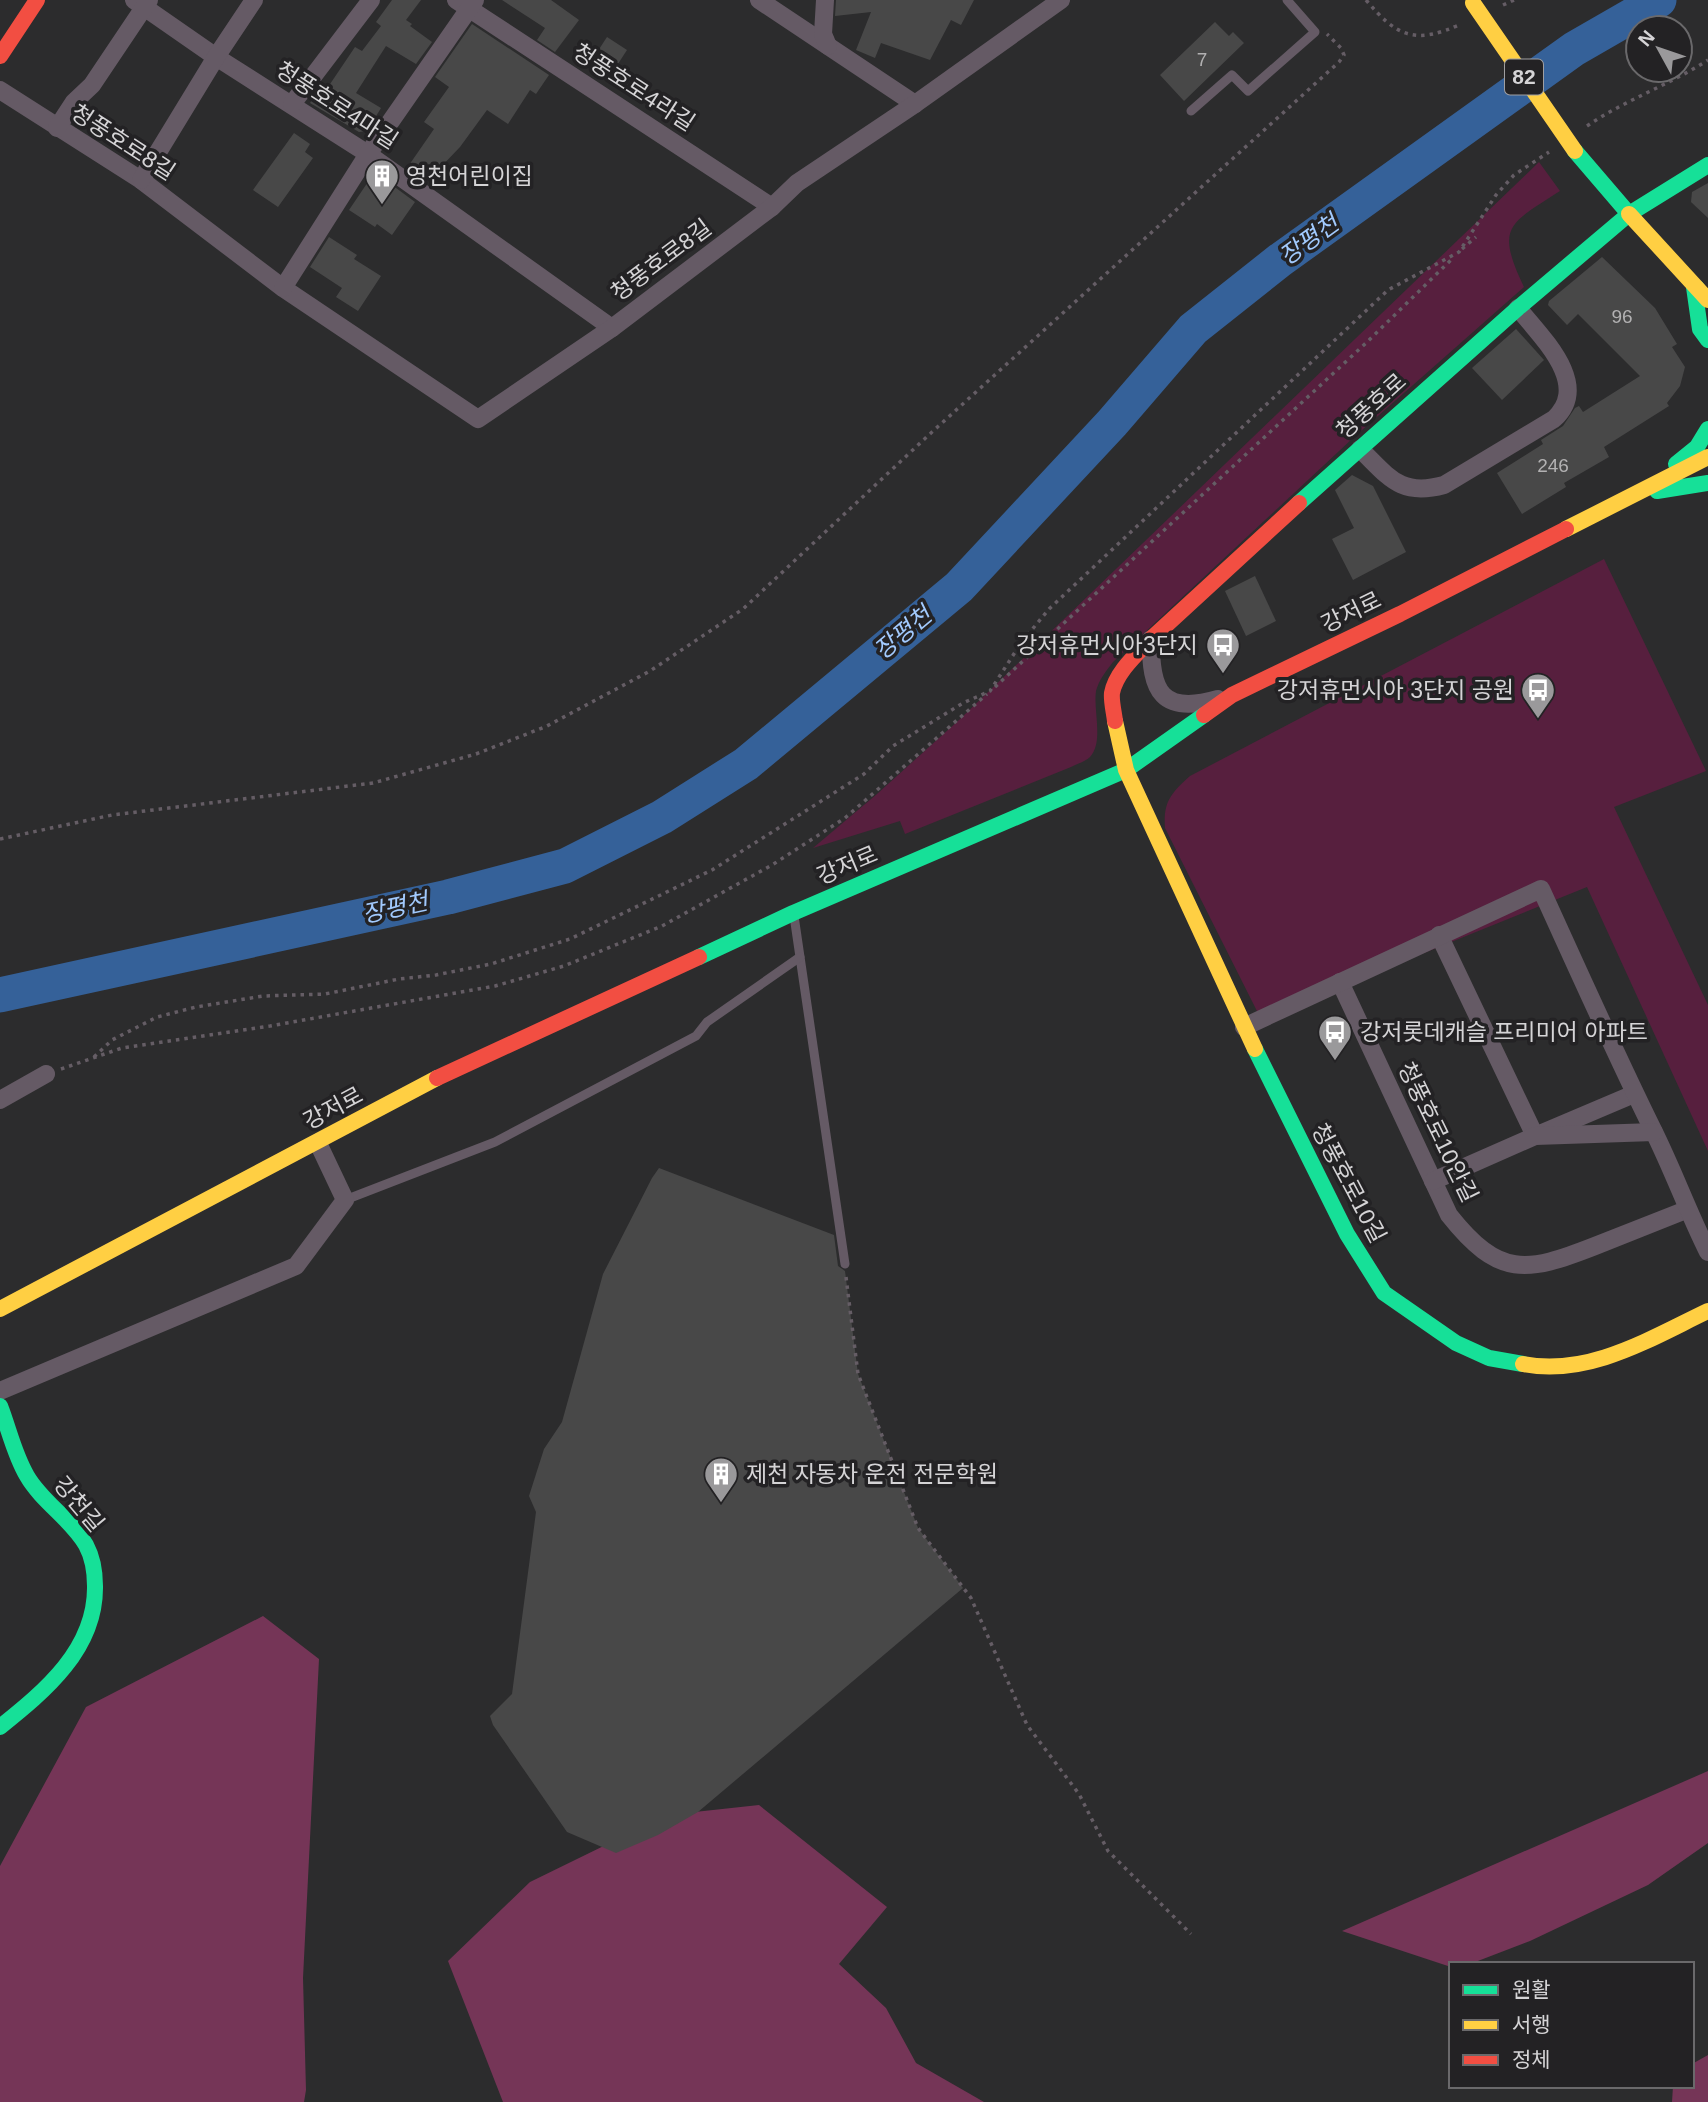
<svg xmlns="http://www.w3.org/2000/svg" width="1708" height="2102" viewBox="0 0 1708 2102" font-family="Helvetica,'Noto Sans KR',sans-serif">
<style>
.green{fill:#571f3e}
.forest{fill:#753557}
.lines{fill:none;stroke-linecap:round;stroke-linejoin:round}
.river{stroke:#356199;stroke-width:35}
.building{fill:#484848}
.path{stroke:#655d65;stroke-width:3.5;stroke-dasharray:3.5 5;stroke-linecap:butt}
.lane{stroke:#655a65;stroke-width:9}
.street{stroke:#655a65;stroke-width:18}
.fast{stroke:#16e098;stroke-width:16}
.slow{stroke:#ffcf43;stroke-width:16}
.jam{stroke:#f24e42;stroke-width:16}
.slow-bridge{stroke:#ffcf43;stroke-width:16}
.labels{text-anchor:middle;stroke-width:7;stroke-linejoin:round;paint-order:stroke}
.number-label{font-size:19px;fill:#b2b1b2}
.shield{fill:#232224;stroke:#a09fa1;stroke-width:2}
.shield-label{font-size:21px;font-weight:bold;fill:#d5d4d6}
.street-label{font-size:23px;fill:#d5d4d6;stroke:#232224}
.poi-label{font-size:23px;fill:#d5d4d6;stroke:#232224;text-anchor:start}
.water-label{font-size:24px;font-style:italic;fill:#a2cafe;stroke:#232224}
</style>
<rect width="100%" height="100%" fill="#2c2c2d"/>
<g class="green">
<path d="M1539,162L1560,191C1509,224 1495,226 1524,287L1353,438L1113,662C1106,671 1099,680 1096,691C1093,710 1104,742 1090,757C1086,761 1077,764 1071,767L905,834L900,821L813,848L877,794L959,720Z"/>
<path d="M1604,559L1706,771L1614,807L1708,1005V1151L1587,887L1261,1019L1165,828C1163,802 1171,793 1190,776Z"/>
</g>
<g class="forest">
<path d="M263,1616L319,1659L303,1978L306,2090L304,2102H0V1866L86,1707Z"/>
<path d="M1708,1771V1843L1648,1885L1530,1941L1470,1964H1451V1967L1342,1931Z"/>
<path d="M759,1805L887,1907L839,1964L886,2008L916,2063L984,2102H503L448,1961L530,1882L667,1815Z"/>
<path d="M1708,2055V2102H1672L1673,2086H1692V2064Z"/>
</g>
<g class="lines">
<path class="river" d="M0,995L448,897L565,866L662,817L746,764L959,587L1112,423L1193,329L1280,260L1574,49L1659,0"/>
</g>
<g class="building">
<path d="M392,0H421L406,20L412,24L410,26L432,42L416,64L386,46L356,93L381,108L367,131L359,132L310,103L319,90L324,93L355,47L362,51L381,26L376,22Z"/>
<path d="M502,0H551L579,20L555,52L537,40L545,28Z"/>
<path d="M836,0H974L961,25L951,20L930,60L881,43L875,58L856,50L871,12L835,16Z"/>
<path d="M1215,22L1229,36L1233,32L1244,43L1184,101L1160,75Z"/>
<path d="M472,24L549,75L536,94L530,90L508,124L487,110L460,147L438,170L436,169L427,182L407,168L434,129L424,122L449,87L435,77Z"/>
<path d="M607,37L627,50L612,73L592,60Z"/>
<path d="M294,133L310,144L305,152L313,158L278,207L253,190Z"/>
<path d="M377,174L415,202L392,235L377,224L375,227L349,210L372,176L374,178Z"/>
<path d="M1708,183V218L1691,202L1692,192Z"/>
<path d="M329,237L357,255L354,259L381,276L358,311L336,297L342,288L310,267Z"/>
<path d="M1602,257L1655,308L1677,344L1672,347L1685,367L1680,386L1667,403L1669,406L1604,447L1609,457L1564,483L1566,487L1522,514L1497,473L1543,444L1541,440L1563,426L1575,408L1579,406L1583,412L1640,376L1578,314L1567,325L1548,305L1549,301Z"/>
<path d="M1516,329L1544,360L1502,400L1472,368Z"/>
<path d="M1352,475L1373,486L1406,552L1353,580L1332,539L1354,528L1335,490Z"/>
<path d="M1255,576L1276,621L1246,636L1225,591Z"/>
<path d="M659,1168L834,1235L838,1266L845,1271L858,1374L918,1528L963,1588L698,1812L658,1835L616,1853L567,1832L493,1725L490,1716L512,1694L536,1512L529,1496L544,1449L562,1422L603,1274L652,1178Z"/>
</g>
<g class="lines">
<g class="path">
<path d="M1366,0C1397,37 1415,45 1461,24"/>
<path d="M1503,5L1514,0"/>
<path d="M1587,126C1625,100 1669,85 1708,60"/>
<path d="M1462,249L1476,237"/>
<path d="M995,687L1366,343L1454,257"/>
<path d="M0,839L112,815L373,783L476,754L547,726L650,671L743,609L932,432L1339,62L1344,55L1341,48L1327,34"/>
<path d="M94,1057L112,1040L157,1017L196,1007L263,996L325,994L399,979L436,975L491,964L570,939L712,870L864,774L893,746L963,703L990,691L1021,643L1049,609L1388,290L1459,252L1496,195L1514,175L1549,152"/>
<path d="M61,1069L122,1048L270,1026L495,986L564,966L662,926L772,865L845,818L987,694"/>
<path d="M846,1277L858,1374L918,1528L971,1598L1027,1725L1079,1794L1108,1851L1191,1934"/>
</g>
<g class="lane">
<path d="M1191,111L1232,75L1248,91L1315,32L1287,0"/>
<path d="M794,916L845,1264"/>
<path d="M345,1200L495,1142L696,1036L707,1022L800,957"/>
</g>
<g class="street">
<path d="M134,0L216,57L368,154L612,328"/>
<path d="M456,0L772,207"/>
<path d="M759,0L915,104"/>
<path d="M825,0L823,34L828,46"/>
<path d="M0,90L141,180L283,288L478,419L612,328L772,207L797,183L915,104L1061,0"/>
<path d="M292,104L371,0"/>
<path d="M57,128L74,102L92,85L149,0"/>
<path d="M141,180L216,57L254,0"/>
<path d="M283,288L368,154L475,0"/>
<path d="M1360,449C1389,477 1400,497 1444,485L1554,419C1592,384 1541,337 1518,308"/>
<path d="M1151,639C1150,692 1162,715 1218,699"/>
<path d="M1439,935L1535,1136L1634,1094"/>
<path d="M1340,982L1449,1215C1499,1278 1526,1273 1595,1246C1626,1234 1656,1222 1686,1210"/>
<path d="M1244,1027L1541,889C1578,970 1614,1051 1653,1130C1673,1170 1688,1212 1708,1252"/>
<path d="M0,1100L46,1074"/>
<path d="M1433,1181L1535,1136L1654,1132"/>
<path d="M0,1391L296,1266L345,1200L318,1143"/>
</g>
<g class="fast">
<path d="M1575,151L1629,214"/>
<path d="M1697,288L1694,287L1700,329L1708,340"/>
<path d="M1676,464L1697,447L1708,429"/>
<path d="M1657,491L1708,483"/>
<path d="M1299,503L1518,308L1629,214L1708,165"/>
<path d="M699,957L793,913L1126,770L1204,715"/>
<path d="M1255,1049L1347,1234L1384,1293L1456,1343L1489,1358L1523,1364"/>
<path d="M0,1406C9,1429 14,1454 27,1476C42,1502 71,1519 86,1545C93,1558 95,1572 95,1586C96,1649 45,1691 0,1727"/>
</g>
<g class="slow">
<path d="M1629,214L1708,300"/>
<path d="M1566,529L1708,457"/>
<path d="M1115,721L1126,770L1255,1049"/>
<path d="M0,1309L437,1078"/>
<path d="M1523,1364C1589,1377 1651,1338 1708,1311"/>
</g>
<g class="jam">
<path d="M0,56L37,0"/>
<path d="M1204,715L1232,695L1400,614L1566,529"/>
<path d="M1115,721C1114,712 1111,701 1112,693C1116,672 1137,654 1151,639L1299,503"/>
<path d="M437,1078L699,957"/>
</g>
<path class="slow-bridge" d="M1473,3L1575,151"/>
</g>
<defs>
<g id="building-pin" transform="scale(1.75)"><path d="M0 17L-7.5 6A9.5 9.5 0 1 1 7.5 6Z" fill="#9a999b" stroke="#232224"/><path d="M-4-6H4V6H1V3H-1V6H-4ZM-2.5-4.3h1.7v1.8h-1.7ZM.8-4.3h1.7v1.8H.8ZM-2.5-1h1.7V.8h-1.7ZM.8-1h1.7V.8H.8Z" fill="#fff"/></g>
<g id="bus-pin" transform="scale(1.75)"><path d="M0 17L-7.5 6A9.5 9.5 0 1 1 7.5 6Z" fill="#9a999b" stroke="#232224"/><path d="M-5-6H5V4H4V6H2V4H-2V6H-4V4H-5ZM-3.5-4V0h7V-4ZM-3.5 1.2v1.5H-2V1.2ZM2 1.2v1.5H3.5V1.2Z" fill="#fff"/></g>
</defs>
<g fill-rule="evenodd">
<use href="#building-pin" x="382" y="176"/>
<use href="#bus-pin" x="1223" y="645"/>
<use href="#bus-pin" x="1538" y="690"/>
<use href="#bus-pin" x="1335" y="1032"/>
<use href="#building-pin" x="721" y="1474"/>
</g>
<g class="labels">
<g class="number-label">
<text x="1202" y="66">7</text>
<text x="1622" y="323">96</text>
<text x="1553" y="472">246</text>
</g>
<rect class="shield" x="1505" y="59.5" width="38" height="35" rx="5"/>
<g class="shield-label">
<text x="1524" y="84">82</text>
</g>
<g class="street-label">
<text transform="translate(634 87) rotate(33)" y="8">청풍호로4라길</text>
<text transform="translate(337 105) rotate(33)" y="8">청풍호로4마길</text>
<text transform="translate(123 142) rotate(33)" y="8">청풍호로8길</text>
<text transform="translate(661 260) rotate(-37)" y="8">청풍호로8길</text>
<text transform="translate(1371 406) rotate(-42)" y="8">청풍호로</text>
<text transform="translate(1351 612) rotate(-26)" y="8">강저로</text>
<text transform="translate(847 865) rotate(-23)" y="8">강저로</text>
<text transform="translate(333 1108) rotate(-28)" y="8">강저로</text>
<text transform="translate(1438 1132) rotate(64)" y="8">청풍호로10안길</text>
<text transform="translate(1349 1183) rotate(62)" y="8">청풍호로10길</text>
<text transform="translate(79 1504) rotate(50)" y="8">강천길</text>
</g>
<g class="poi-label">
<text x="406" y="184">영천어린이집</text>
<text x="1198" y="653" text-anchor="end">강저휴먼시아3단지</text>
<text x="1514" y="698" text-anchor="end">강저휴먼시아 3단지 공원</text>
<text x="1360" y="1040">강저롯데캐슬 프리미어 아파트</text>
<text x="746" y="1482">제천 자동차 운전 전문학원</text>
</g>
<g class="water-label">
<text transform="translate(1309 240) rotate(-36)" y="8">장평천</text>
<text transform="translate(903 633) rotate(-40)" y="8">장평천</text>
<text transform="translate(395 908) rotate(-12)" y="8">장평천</text>
</g>
</g>
<rect x="1449" y="1962" width="245" height="126" fill="#232224" stroke="#6a696b" stroke-width="2"/>
<rect x="1463" y="1985" width="35" height="10" fill="#16e098" stroke="#6a696b" stroke-width="2"/>
<text x="1512" y="1997" font-size="21" fill="#d5d4d6">원활</text>
<rect x="1463" y="2020" width="35" height="10" fill="#ffcf43" stroke="#6a696b" stroke-width="2"/>
<text x="1512" y="2032" font-size="21" fill="#d5d4d6">서행</text>
<rect x="1463" y="2055" width="35" height="10" fill="#f24e42" stroke="#6a696b" stroke-width="2"/>
<text x="1512" y="2067" font-size="21" fill="#d5d4d6">정체</text>
<g transform="translate(1659 49) rotate(310)"><circle r="33" fill="#232224" stroke="#6a696b" stroke-width="2"/>
<path d="M0-5L12 26L0 18L-12 26Z" fill="#9a999b"/>
<text y="-10" font-size="19" font-weight="bold" text-anchor="middle" fill="#d5d4d6">N</text>
</g>
</svg>
